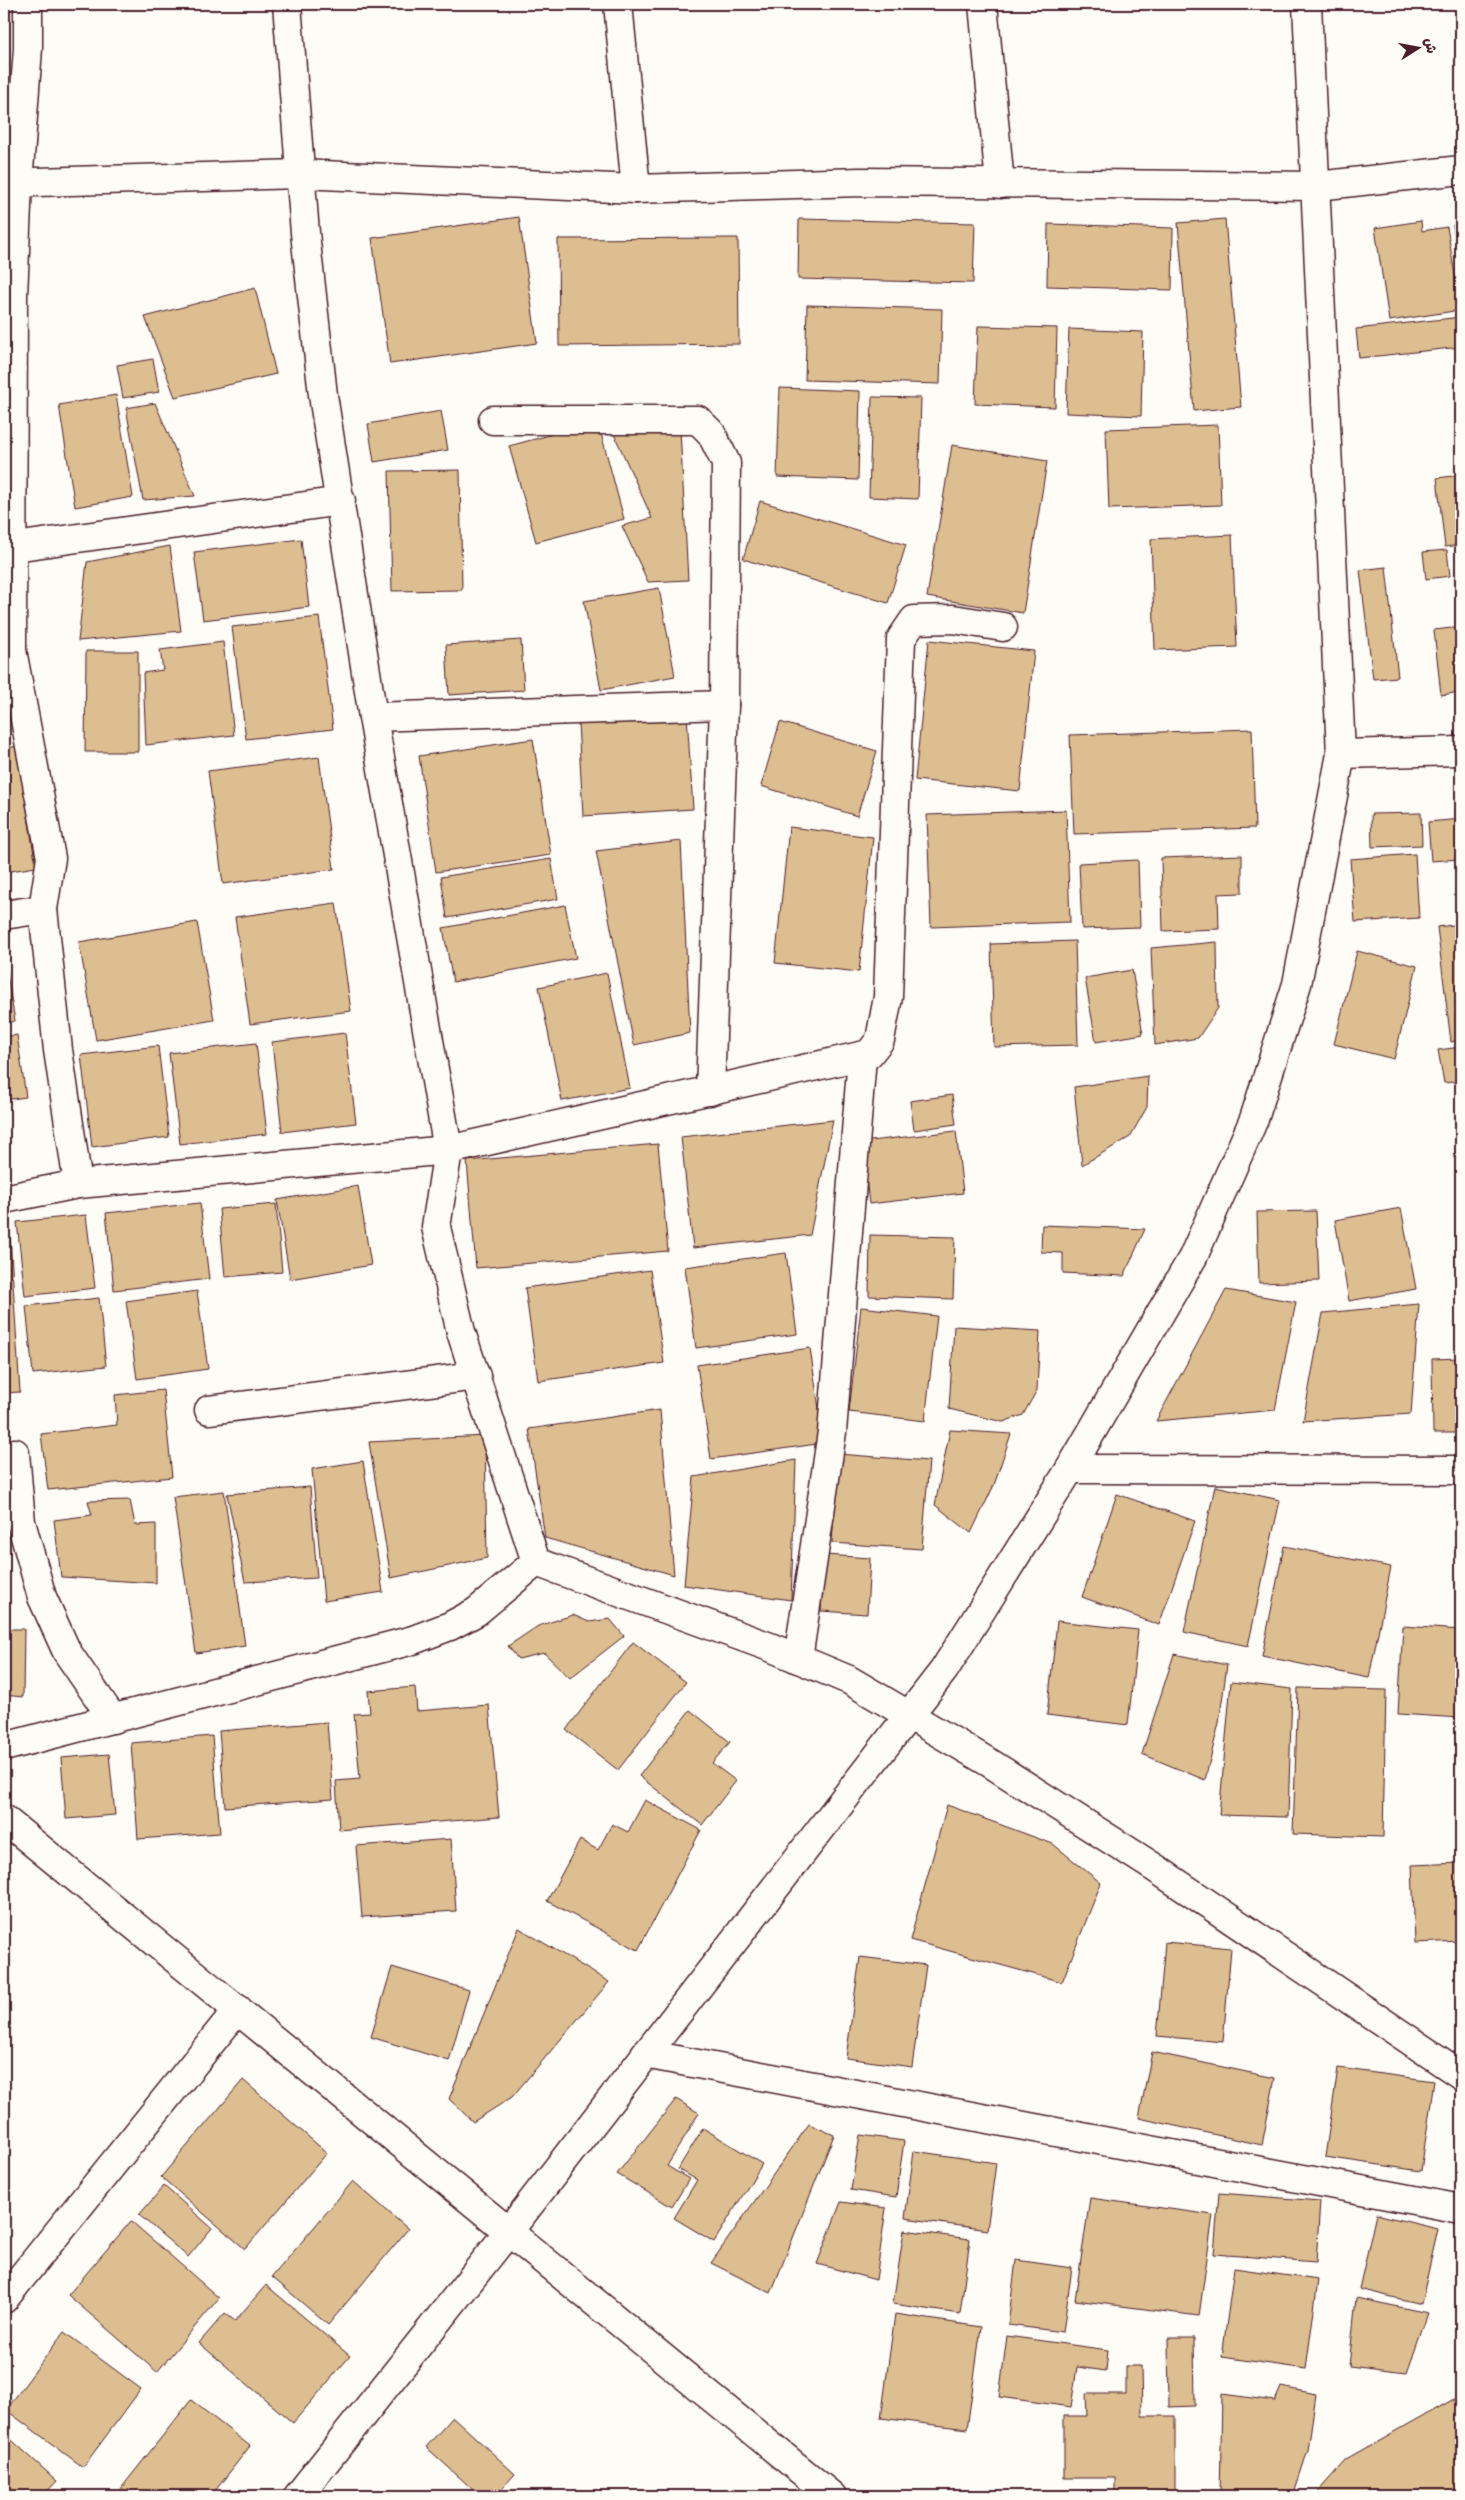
<svg xmlns="http://www.w3.org/2000/svg" width="1465" height="2500" viewBox="0 0 1465 2500" font-family="'Patrick Hand','Playpen Sans Arabic',sans-serif">
<style>
.building{fill:#ddbe90;stroke:#4a1f2b}
.lines{fill:none;stroke-linecap:round;stroke-linejoin:round}
.minor-casing{stroke:#4a1f2b;stroke-width:31}
.minor{stroke:#fdfcf7;stroke-width:28}
</style>
<rect width="100%" height="100%" fill="#fdfcf7"/>
<filter id="ink" filterUnits="userSpaceOnUse"><feTurbulence type="fractalNoise" baseFrequency=".02" numOctaves="2"/><feDisplacementMap in="SourceGraphic" scale="10" xChannelSelector="R" yChannelSelector="G"/><feConvolveMatrix kernelMatrix="1 2 1 2 8 2 1 2 1" color-interpolation-filters="sRGB"/></filter>
<g filter="url(#ink)">
<g class="building">
<path d="M519,217L537,343L390,364L372,238Z"/>
<path d="M799,219L975,223L973,283L798,279Z"/>
<path d="M1225,219L1241,407L1194,411L1178,223Z"/>
<path d="M1421,221L1422,231L1447,227L1456,281H1460L1461,310L1389,321L1375,228Z"/>
<path d="M1461,223V276L1453,225Z"/>
<path d="M1048,224L1173,228L1172,290L1047,286Z"/>
<path d="M738,238L739,344L559,346L558,239Z"/>
<path d="M255,288L276,374L175,397L145,317Z"/>
<path d="M807,305L942,309L940,384L805,380Z"/>
<path d="M1461,317V347L1359,358L1356,329Z"/>
<path d="M978,326L1057,328L1055,407L975,404Z"/>
<path d="M1069,329L1143,332L1141,416L1066,413Z"/>
<path d="M153,359L159,392L123,398L117,365Z"/>
<path d="M780,388L860,391L858,480L777,477Z"/>
<path d="M116,395L133,497L75,507L59,405Z"/>
<path d="M872,397L921,398L918,499L869,497Z"/>
<path d="M155,403L195,496L143,500L126,408Z"/>
<path d="M441,411L448,450L374,462L368,424Z"/>
<path d="M598,422L624,519L536,542L509,446Z"/>
<path d="M1218,425L1221,505L1109,509L1106,429Z"/>
<path d="M680,429L688,580L648,582L622,526L652,518L614,434Z"/>
<path d="M952,445L1047,461L1023,613L927,597Z"/>
<path d="M460,470L462,590L392,591L389,471Z"/>
<path d="M1461,475V545L1445,547L1437,478Z"/>
<path d="M760,501L906,545L888,603L743,559Z"/>
<path d="M1232,535L1237,647L1155,650L1151,539Z"/>
<path d="M301,539L309,607L203,620L194,552Z"/>
<path d="M170,546L181,631L78,641L87,562Z"/>
<path d="M1447,550L1450,576L1426,579L1423,552Z"/>
<path d="M1386,567L1398,677L1373,679L1360,570Z"/>
<path d="M659,588L675,676L601,690L584,601Z"/>
<path d="M319,617L333,729L246,739L232,627Z"/>
<path d="M1461,627V692L1441,695L1434,630Z"/>
<path d="M521,640L524,690L449,695L446,645Z"/>
<path d="M929,640L1034,651L1020,791L915,780Z"/>
<path d="M223,642L234,735L146,745L143,673L163,670L160,650Z"/>
<path d="M86,651H138V752H85Z"/>
<path d="M687,715L693,809L583,816L578,722Z"/>
<path d="M780,722L877,751L857,816L761,786Z"/>
<path d="M1252,729L1255,828L1074,834L1070,735Z"/>
<path d="M533,739L551,855L436,872L419,756Z"/>
<path d="M17,746L36,867L4,872V749Z"/>
<path d="M319,757L334,869L223,884L208,771Z"/>
<path d="M1066,810L1070,922L931,927L927,815Z"/>
<path d="M1421,813L1422,845L1372,847L1371,814Z"/>
<path d="M1461,819V859L1431,861L1428,822Z"/>
<path d="M789,827L873,837L859,972L775,963Z"/>
<path d="M681,841L690,1033L634,1045L596,851Z"/>
<path d="M1415,854L1419,918L1355,922L1350,859Z"/>
<path d="M1242,855V893L1218,894L1219,929L1163,931L1161,858Z"/>
<path d="M551,859L558,899L447,918L441,877Z"/>
<path d="M1138,860L1140,927L1082,929L1079,863Z"/>
<path d="M336,903L351,1011L250,1024L235,917Z"/>
<path d="M565,905L576,958L453,982L443,928Z"/>
<path d="M197,922L214,1020L96,1040L79,942Z"/>
<path d="M1461,924V1040L1451,1042L1437,927Z"/>
<path d="M1075,941L1078,1045L994,1047L991,944Z"/>
<path d="M1217,942L1218,1008L1198,1038L1155,1045L1151,948Z"/>
<path d="M1357,951L1417,966L1394,1059L1334,1044Z"/>
<path d="M4,956L15,1021L4,1023Z"/>
<path d="M1132,970L1143,1034L1096,1042L1085,978Z"/>
<path d="M607,973L630,1088L562,1101L539,987Z"/>
<path d="M345,1033L356,1123L282,1132L272,1042Z"/>
<path d="M17,1035L26,1097L4,1100V1037Z"/>
<path d="M256,1043L267,1134L180,1144L169,1053Z"/>
<path d="M158,1046L169,1137L92,1147L81,1055Z"/>
<path d="M1461,1047V1081L1444,1083L1438,1050Z"/>
<path d="M1148,1076L1147,1107L1130,1137L1082,1165L1074,1087Z"/>
<path d="M952,1095L956,1124L914,1130L910,1101Z"/>
<path d="M833,1120L810,1235L693,1248L681,1137Z"/>
<path d="M956,1131L963,1193L869,1204L862,1142Z"/>
<path d="M658,1144L668,1251L476,1268L467,1161Z"/>
<path d="M358,1186L371,1265L290,1279L277,1200Z"/>
<path d="M200,1203L209,1279L114,1290L106,1213Z"/>
<path d="M276,1204L282,1272L225,1277L219,1209Z"/>
<path d="M1401,1208L1416,1289L1349,1301L1335,1220Z"/>
<path d="M1316,1211L1319,1281L1259,1283L1257,1212Z"/>
<path d="M86,1215L95,1288L25,1296L17,1222Z"/>
<path d="M9,1221L20,1392L4,1393V1222Z"/>
<path d="M1042,1225L1145,1229L1124,1276L1063,1273V1253L1041,1252Z"/>
<path d="M870,1235L955,1237L953,1299L869,1296Z"/>
<path d="M786,1253L797,1334L696,1348L685,1267Z"/>
<path d="M650,1270L664,1363L538,1381L525,1288Z"/>
<path d="M1226,1290L1296,1302L1275,1410L1156,1421Z"/>
<path d="M197,1291L208,1369L137,1379L126,1301Z"/>
<path d="M99,1298L106,1366L33,1374L26,1306Z"/>
<path d="M1419,1304L1411,1414L1303,1421L1323,1313Z"/>
<path d="M861,1307L937,1316L925,1421L849,1412Z"/>
<path d="M954,1326L1040,1331L1037,1390L1023,1415L1003,1422L949,1409Z"/>
<path d="M810,1348L824,1443L711,1459L697,1365Z"/>
<path d="M1461,1358V1433H1433L1432,1359Z"/>
<path d="M163,1390L172,1477L48,1490L41,1434L117,1425L115,1395Z"/>
<path d="M660,1410L674,1575L545,1538L529,1429Z"/>
<path d="M950,1430L1011,1434L994,1485L971,1533L935,1505Z"/>
<path d="M485,1436L487,1558L391,1578L369,1442Z"/>
<path d="M838,1454L929,1461L922,1549L832,1543Z"/>
<path d="M796,1460L791,1600L684,1585L694,1477Z"/>
<path d="M363,1461L383,1592L324,1601L312,1469Z"/>
<path d="M1215,1486L1280,1500L1248,1646L1184,1632Z"/>
<path d="M310,1487L317,1578L245,1582L227,1494Z"/>
<path d="M224,1491L245,1646L196,1653L173,1497Z"/>
<path d="M1117,1494L1195,1521L1159,1625L1082,1597Z"/>
<path d="M130,1500L135,1525L156,1524V1583L61,1577L54,1520L92,1515L88,1501Z"/>
<path d="M1284,1546L1391,1567L1369,1678L1262,1656Z"/>
<path d="M825,1555L870,1558L867,1614L821,1611Z"/>
<path d="M573,1615L589,1622L610,1619L624,1636L570,1678L544,1653L518,1659L508,1646L538,1626Z"/>
<path d="M1057,1621L1138,1630L1128,1725L1047,1715Z"/>
<path d="M1403,1626L1461,1630L1460,1718L1398,1714Z"/>
<path d="M4,1629H24L23,1697L4,1695Z"/>
<path d="M633,1642L686,1682L618,1770L566,1730Z"/>
<path d="M1174,1654L1227,1665L1219,1723L1205,1780L1142,1754Z"/>
<path d="M1231,1682L1292,1689L1288,1817L1219,1815Z"/>
<path d="M415,1687L417,1711L489,1705L499,1817L339,1830L336,1781L360,1779L354,1714L370,1713L368,1691Z"/>
<path d="M1298,1688L1386,1690L1383,1837L1293,1834Z"/>
<path d="M690,1710L730,1742L712,1763L736,1781L702,1825L639,1776Z"/>
<path d="M327,1722L333,1799L225,1807L219,1731Z"/>
<path d="M212,1736L220,1833L138,1839L131,1743Z"/>
<path d="M109,1754L115,1815L66,1819L61,1758Z"/>
<path d="M645,1800L701,1830L638,1950L547,1901L580,1840L598,1850L612,1824L628,1832Z"/>
<path d="M947,1805L1053,1844L1101,1883L1062,1982L910,1940Z"/>
<path d="M451,1839L456,1911L362,1917L356,1846Z"/>
<path d="M1461,1863V1941L1415,1943L1412,1865Z"/>
<path d="M519,1928L609,1982L512,2097L473,2122L449,2099Z"/>
<path d="M1165,1942L1231,1948L1223,2042L1157,2036Z"/>
<path d="M860,1957L926,1965L912,2067L846,2058Z"/>
<path d="M392,1967L469,1990L449,2061L371,2037Z"/>
<path d="M1152,2052L1275,2078L1262,2145L1139,2118Z"/>
<path d="M1338,2068L1434,2081L1421,2171L1325,2157Z"/>
<path d="M243,2080L327,2153L245,2249L161,2177Z"/>
<path d="M676,2099L699,2113L667,2166L689,2179L672,2207L617,2174Z"/>
<path d="M809,2124L834,2135L771,2293L711,2263Z"/>
<path d="M703,2128L762,2164L714,2242L674,2218L697,2180L678,2169Z"/>
<path d="M860,2135L904,2141L896,2197L851,2190Z"/>
<path d="M914,2151L996,2163L987,2230L905,2218Z"/>
<path d="M353,2181L408,2229L328,2325L272,2277Z"/>
<path d="M164,2186L212,2228L188,2257L139,2215Z"/>
<path d="M1219,2193L1320,2201L1316,2262L1214,2254Z"/>
<path d="M1090,2198L1213,2215L1199,2316L1075,2300Z"/>
<path d="M841,2202L886,2208L876,2280L817,2264Z"/>
<path d="M1376,2214L1438,2229L1421,2304L1359,2289Z"/>
<path d="M131,2221L219,2298L157,2372L68,2295Z"/>
<path d="M904,2230L970,2239L960,2314L893,2304Z"/>
<path d="M1016,2260L1072,2268L1063,2332L1008,2325Z"/>
<path d="M1234,2268L1318,2280L1306,2369L1222,2357Z"/>
<path d="M266,2285L350,2356L293,2423L199,2343L225,2313L235,2321Z"/>
<path d="M1356,2298L1428,2313L1407,2373L1349,2366Z"/>
<path d="M895,2314L981,2327L967,2429L881,2418Z"/>
<path d="M64,2332L141,2389L83,2467L6,2410Z"/>
<path d="M1007,2336L1108,2350L1106,2371L1077,2367L1071,2407L999,2397Z"/>
<path d="M1168,2338H1194L1195,2406L1169,2407Z"/>
<path d="M1126,2366H1141L1142,2416H1175V2496H1115V2478H1064V2416H1087L1086,2394H1126Z"/>
<path d="M1281,2387L1316,2394L1308,2450L1293,2496H1220L1222,2394L1275,2401Z"/>
<path d="M1461,2395V2496H1314L1346,2460Z"/>
<path d="M191,2400L250,2446L211,2496H115Z"/>
<path d="M453,2417L515,2474L495,2496H480L426,2447Z"/>
<path d="M4,2433L57,2481L43,2496H4Z"/>
</g>
<g class="lines">
<g class="minor-casing">
<g id="minor">
<path d="M28,4V48L18,184L13,295L12,650L51,858L43,909L58,1050L78,1184"/>
<path d="M287,4L305,233L323,395L373,717L448,1150L436,1227L461,1332L536,1562L770,1647L849,1680L990,1763L1155,1868L1461,2075"/>
<path d="M618,4L636,189"/>
<path d="M983,4L1000,184"/>
<path d="M4,183L300,174L636,189L860,182L1317,186L1461,170"/>
<path d="M493,420H698L711,433L726,463L724,705L710,1091"/>
<path d="M14,547L341,501"/>
<path d="M373,717L724,705"/>
<path d="M1341,754L1461,751"/>
<path d="M4,915L43,909"/>
<path d="M4,1199L78,1184L448,1150L869,1054L880,1040L888,997L901,639L914,620L953,619L1003,627"/>
<path d="M209,1410L476,1376"/>
<path d="M15,1453L21,1522L42,1597L67,1652L113,1719"/>
<path d="M1070,1469L1461,1470"/>
<path d="M798,1659L832,1432L862,1057"/>
<path d="M4,1747L413,1640L450,1626L476,1612L536,1562"/>
<path d="M4,1819L832,2496"/>
<path d="M645,2054L1461,2209"/>
<path d="M4,2299L238,2009"/>
<path d="M298,2496L509,2231L944,1670L1070,1469L1193,1257L1254,1119L1297,984L1341,754L1307,4"/>
</g>
</g>
<use href="#minor" class="minor"/>
</g>
</g>
<rect width="1465" height="2500" fill="none" stroke="#fdfcf7" stroke-width="20"/>
<rect x="10" y="10" width="1445" height="2480" fill="none" stroke="#4a1f2b" stroke-width="2" filter="url(#ink)"/>
<g transform="translate(1418 48) rotate(79)" stroke="#fdfcf7" stroke-width="4" paint-order="stroke">
<path d="M0-4L9 19L0 12L-9 19Z" fill="#4a1f2b"/>
<text y="-8" font-size="14" font-weight="bold" text-anchor="middle" fill="#4a1f2b">ش</text>
</g>
</svg>
